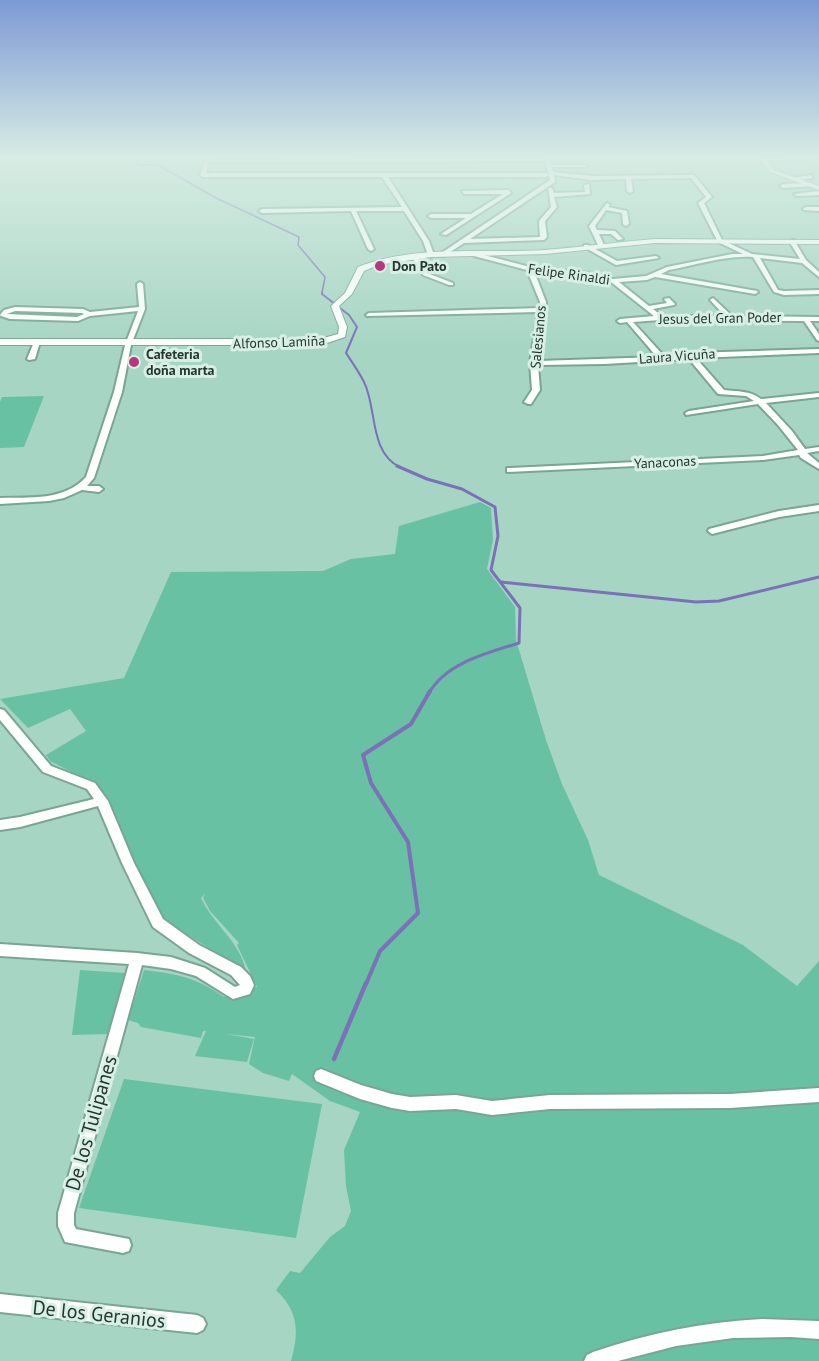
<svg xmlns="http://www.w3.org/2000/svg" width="819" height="1361" viewBox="0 0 819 1361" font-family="'PT Sans',sans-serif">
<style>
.green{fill:#69c1a4}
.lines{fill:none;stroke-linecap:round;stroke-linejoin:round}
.stream-far4{stroke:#7c70b8;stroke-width:1.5}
.stream-far3{stroke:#7c70b8;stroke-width:2}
.stream-far2{stroke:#7c70b8;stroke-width:3}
.stream-far1{stroke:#7c70b8;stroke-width:4}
.stream{stroke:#7c70b8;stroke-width:4.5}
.minor-casing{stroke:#78a594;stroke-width:4}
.tertiary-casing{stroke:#78a594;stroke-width:2}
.minor{fill:#fff;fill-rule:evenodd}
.tertiary{fill:#fff;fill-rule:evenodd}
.poi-dot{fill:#b8367f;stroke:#d8efe6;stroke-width:2}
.labels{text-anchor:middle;stroke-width:6;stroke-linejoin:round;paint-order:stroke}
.far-poi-label{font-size:14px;font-weight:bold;fill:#23362f;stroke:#d8efe6;text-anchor:start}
.far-street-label{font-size:14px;fill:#23362f;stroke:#d8efe6}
.near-street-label{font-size:20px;fill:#23362f;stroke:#d8efe6}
</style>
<rect width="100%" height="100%" fill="#a6d5c3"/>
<g class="green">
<path d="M44,396L24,447L0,448V402L2,397Z"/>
<path d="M480,502L491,508L493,540L487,569L515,607L516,640L546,740L562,784L588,840L599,875L743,945L797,986L819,961V1361H291C299,1332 299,1312 276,1290L290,1271L300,1273L330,1237L345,1226L351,1211L346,1186L344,1150L360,1112L330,1101L292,1074L289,1081L263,1073L249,1064L255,1037L226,1034L254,1039L247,1062L195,1056L206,1031H203L201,1038L141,1027L138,1023L128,1020L144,970C177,974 196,977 224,997L257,987L237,945L239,943L210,911L203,898L205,893L201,898C213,924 241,943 246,971L162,919L93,783L50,761L46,755L86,731L70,709L28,728L0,699L124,678L171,572L323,571L351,559L395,554L399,526Z"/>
<path d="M80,970L125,973L108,1034L72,1035Z"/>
<path d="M124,1079L322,1104L296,1238L79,1208Z"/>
</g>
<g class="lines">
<path class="stream-far4" d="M140,158L137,161L139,165H158L216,198L299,237L298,245L325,277L322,293"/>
<path class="stream-far3" d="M322,292V294L349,315L357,327L346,353C352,362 359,372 364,382C377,407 369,453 400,467"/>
<g class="stream-far2">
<path d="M397,466L427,479L462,489L495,507L498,536L491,570L520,608L519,643C487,653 446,663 429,693"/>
<path d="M501,582L696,602L719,601L819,577"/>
</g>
<path class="stream-far1" d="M366,984L380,951L418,913L408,842L371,783L363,755L411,724L430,691"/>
<path class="stream" d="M334,1059L366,983"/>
<g class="minor-casing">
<g id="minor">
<path d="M206,158H210V160L542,159L544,161L209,162L206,173H546L549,175L546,177H388L429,241L434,255L431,257L428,255L423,241L404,211H356L374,249L371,251L368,249L351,211L262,213L259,211L262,209L402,207L382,177H203L200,175Z"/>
<path d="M545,158H549L551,165H585L587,166L585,167H552L553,172L592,176L694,175L712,197L704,203L722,240L752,254L800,259L789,241L794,240L806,260L819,272V277L802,263L760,258L778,290L784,291L819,290V294L784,295L774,292L753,257C726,255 696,265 669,270L661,274L757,291L758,292L755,294L655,277L647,280L619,282L649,306L667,303L664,299L669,298L675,304L674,305L653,309L662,316H725L710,300L713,298L732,316L819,317V321H810L819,334V341L817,340L804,321L660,320L633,322L664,356L690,353L819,349V353L696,358L724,390C738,392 749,390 761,399L819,393V397L766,403L792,431L805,449L819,447V451L807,453L819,463V469L801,458L799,455L763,460L507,472V468H510L763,456L798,450L778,425L758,404L686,415L685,413L689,411L754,401L746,396L718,394L689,359L605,364L538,365L540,390L531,404H528L524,402L532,390L530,363L538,312L367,316L366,315L369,313L539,308L540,302L527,270L474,256V254L476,253L530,267L582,272L613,279L646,276L667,267L732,254H743L718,242L698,203L706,197L691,178L631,179L633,191L630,193L627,191L626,179L592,180L554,175L555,182L470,239L540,237L539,221L551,207L548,188H552L554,193L585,192L584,185L589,184L590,194L554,197L557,207L545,221L547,237L544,240L464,243L444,256H440V254L550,180ZM534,271L582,276L611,282L654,316L620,319L617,321L620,323L627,322L657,357L539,361L546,302Z"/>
<path d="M761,158H808L806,159L762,160L760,159Z"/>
<path d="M811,175L813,178L796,180L793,178Z"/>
<path d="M811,183L813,186L783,188L780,186L783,184Z"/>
<path d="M509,190L511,193L446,235L441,234L466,218H431L428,216L431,214H471L503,194H464L462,191Z"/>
<path d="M819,191V195L797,196L794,194Z"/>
<path d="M607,203L610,205L608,207L627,211L629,224L626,226L623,224L622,213L606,210L595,226L597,230L615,231L623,239L618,240L611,234H599L604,245L601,247L598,245L589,226Z"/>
<path d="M806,207H819V211L804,210L803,209Z"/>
<path d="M584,245H588L617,261L656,256L659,258L616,265L584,247Z"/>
<path d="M415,255L417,256L427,273L453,283V285H449L423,275L412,257Z"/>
<path d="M140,282L143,284L145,309L131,345L122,392L94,478L87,486H99L103,489L99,492L82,490L64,498L49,501L0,504V498C30,497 64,501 86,477L114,392L125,345L138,311L90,316L78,321L10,319L1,316L0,315L4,310L15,307L83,309L90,312L139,307L137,284ZM15,311L82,313L84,314L77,317L7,314Z"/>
<path d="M37,340L40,342L35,359L29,360L27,359L34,342Z"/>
<path d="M819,505V511L779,517L712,534L708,531L709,529L779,511Z"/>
<path d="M0,709L4,710L51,766L95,783L108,801L134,863L163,919L199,945L241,967L250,976L254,985L250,994L233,999L196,976L171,969L142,965L74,1213V1225L76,1229L129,1239L131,1245L129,1251L123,1253L65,1242L58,1226V1213L129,964L0,956V944L137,953L171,957L205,968L235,987L240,985L231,975L189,953L153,927L122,863L98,806L20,827L0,830V820L20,817L94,799L87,789L43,772L0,720Z"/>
<path d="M321,1069L361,1085L392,1094L410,1097L456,1095L492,1101L550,1095L730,1094L819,1088V1102L730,1108L550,1109L492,1115L456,1109L410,1111L392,1108L360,1099L316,1081L314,1076L316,1071Z"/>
<path d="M0,1294L197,1315L203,1318L206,1324L203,1330L197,1333L0,1312Z"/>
<path d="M762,1319L819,1321V1339L791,1337L733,1338L676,1346L618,1361H584L587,1355L593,1352C649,1333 704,1322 762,1319Z"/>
</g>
</g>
<g class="tertiary-casing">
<g id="tertiary">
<path d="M759,158H765L774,170L819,186V190L770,172Z"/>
<path d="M655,239L819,240V244L655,243L545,254L431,257L378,265L364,271L352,294L339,306L347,327L345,337L321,345H0V339H320L338,334L339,327L331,306L345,293L358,267C416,244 484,254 545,250C582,247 618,242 655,239Z"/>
</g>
</g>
<use href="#minor" class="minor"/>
<use href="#tertiary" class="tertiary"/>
</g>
<linearGradient id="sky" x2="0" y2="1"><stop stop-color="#7d99d5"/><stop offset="0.45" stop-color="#d7ece4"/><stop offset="1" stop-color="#d7ece4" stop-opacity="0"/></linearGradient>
<rect width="819" height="348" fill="url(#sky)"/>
<g class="poi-dot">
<circle cx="380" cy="266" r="6"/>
<circle cx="134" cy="362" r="6"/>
</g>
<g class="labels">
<g class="far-poi-label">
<text x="392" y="271">Don Pato</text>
<text x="146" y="359">Cafeteria<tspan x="146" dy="16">doña marta</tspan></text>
</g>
<g class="far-street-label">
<text transform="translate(569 274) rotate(8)" y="5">Felipe Rinaldi</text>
<text transform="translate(720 318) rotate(-1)" y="5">Jesus del Gran Poder</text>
<text transform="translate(538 337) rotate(-85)" y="5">Salesianos</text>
<text transform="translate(279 342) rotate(-2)" y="5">Alfonso Lamiña</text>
<text transform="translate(677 356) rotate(-4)" y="5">Laura Vicuña</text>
<text transform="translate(665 462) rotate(-3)" y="5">Yanaconas</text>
</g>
<g class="near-street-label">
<text transform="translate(91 1123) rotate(-74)" y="7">De los Tulipanes</text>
<text transform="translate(99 1314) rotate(6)" y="7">De los Geranios</text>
</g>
</g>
</svg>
